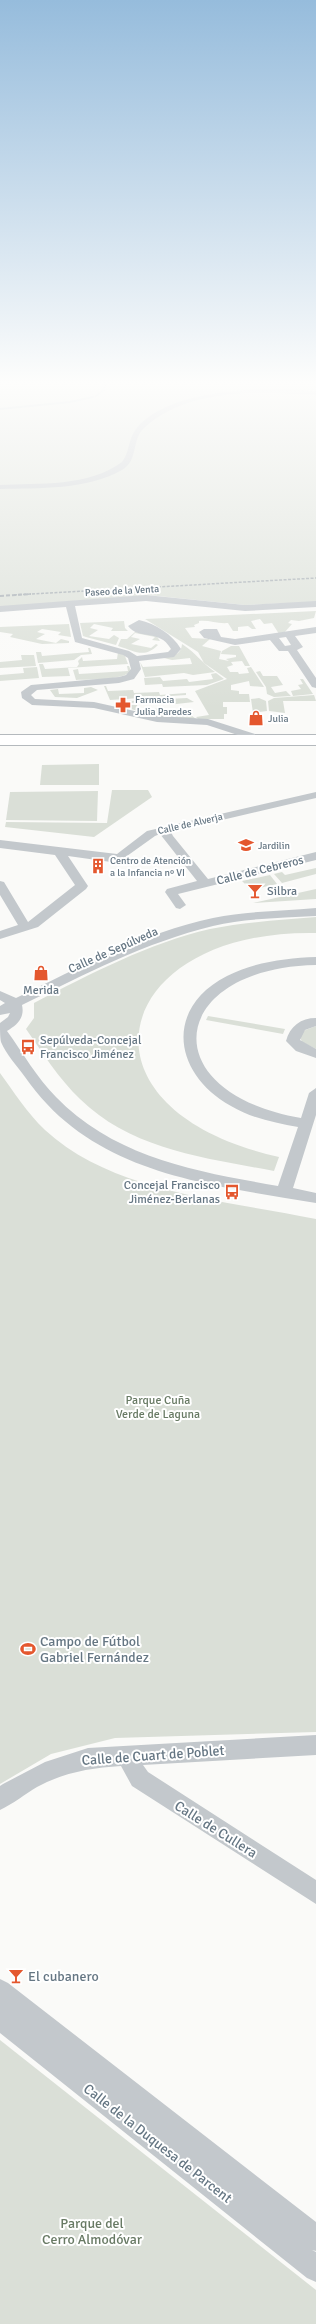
<svg xmlns="http://www.w3.org/2000/svg" width="316" height="2324" viewBox="0 0 316 2324" font-family="Signika,sans-serif">
<style>
.green{fill:#dadfd7}
.lines{fill:none;stroke-linecap:round;stroke-linejoin:round}
.stream{stroke:#bbc7cb;stroke-width:2}
.highway-casing{stroke:#b4b9bd;stroke-width:2}
.minor{fill:#c3c8cc;fill-rule:evenodd}
.highway{fill:#fff;fill-rule:evenodd}
.rail-far1{stroke:#a2aab0;stroke-width:1.5;stroke-dasharray:3 1.5;stroke-linecap:butt}
.rail{stroke:#a2aab0;stroke-width:2;stroke-dasharray:4 2;stroke-linecap:butt}
.labels{text-anchor:middle;stroke-width:4;stroke-linejoin:round;paint-order:stroke}
.far-street-label{font-size:10px;fill:#657683;stroke:#fff}
.far-poi-label{font-size:10px;fill:#657683;stroke:#fff;text-anchor:start}
.street-label{font-size:12px;fill:#657683;stroke:#fff}
.poi-label{font-size:12px;fill:#657683;stroke:#fff;text-anchor:start}
.park-label{font-size:12px;fill:#687a64;stroke:#fff}
.near-poi-label{font-size:14px;fill:#657683;stroke:#fff;text-anchor:start}
.near-street-label{font-size:14px;fill:#657683;stroke:#fff}
.near-park-label{font-size:14px;fill:#687a64;stroke:#fff}
</style>
<rect width="100%" height="100%" fill="#fafaf8"/>
<g class="green">
<path d="M0,383H316V602L245,605L148,595L0,607Z"/>
<path d="M316,611L314,618L299,621L291,620L288,623L292,624L284,633L279,634L272,623L264,624L260,619L251,621L256,629H252L248,626L238,627V631H233L228,623C217,624 210,620 199,621V623L194,625L195,627L185,628L192,638L210,639L202,646L221,651L219,659L229,661L226,659L236,657V655L221,654L222,651L231,646H239L250,666H245L242,661L231,662L233,665L227,667L230,672H238L239,674L249,673L247,668L251,667L264,687L250,686L249,681L231,685V690L239,691V694H249L250,702H223V707H227V714H224V719H198L196,717L209,715L195,691L227,679L204,663L198,652L145,619Z"/>
<path d="M124,621L125,628L128,631H111L113,628L94,624L90,628L98,630L89,636L109,639L114,635L119,638L116,645L86,637L83,636L80,623Z"/>
<path d="M69,624L71,637L58,635L61,632L42,629L37,632L45,634L36,639L56,643L61,639L69,641V643L42,644L10,637L13,634L0,632V627Z"/>
<path d="M135,632L156,635L160,641L152,640L155,637L135,633L131,637L140,639L131,644L151,648L156,644L158,645C144,659 135,651 118,646L121,639H127Z"/>
<path d="M182,644C195,652 202,663 215,672L193,675L184,673L145,677L140,662L143,667L192,664L190,658L172,660L164,658C172,655 181,656 182,644Z"/>
<path d="M88,648H90L92,654L81,655L74,660L38,663L36,652H41L42,656L89,652Z"/>
<path d="M118,652L125,656L128,664L68,668L70,676L42,677L39,664H43L45,669L77,667L79,664L78,661L82,657L83,661L117,659Z"/>
<path d="M21,655H34L36,666L0,668V662L22,660Z"/>
<path d="M127,666H129L131,671C122,681 89,679 76,680L73,670L78,669L79,674L128,671Z"/>
<path d="M37,667L39,678L0,681V675L24,673L23,668Z"/>
<path d="M260,671L263,676H277L283,685L271,687L275,693L286,691L291,696L274,697L267,694L266,687L256,672Z"/>
<path d="M216,673L224,679L207,685L163,687L162,684L145,685L144,678L160,677L163,681L187,679L189,682L213,679L211,674Z"/>
<path d="M300,679H303L313,694L293,696L291,691L301,689L298,685L303,684Z"/>
<path d="M104,686H106L108,691L133,690L134,693L159,692L160,695L186,693V695L110,700Z"/>
<path d="M91,687L98,690L77,698L55,697L50,690L58,689L59,694L84,693V688Z"/>
<path d="M314,695L316,701H283L285,713L269,711L268,701L274,698Z"/>
<path d="M187,698L194,702L167,705L165,701L129,703L128,701Z"/>
<path d="M259,698L266,701L267,711L253,713L251,699Z"/>
<path d="M130,705H137L138,710L164,708L166,712L191,710L188,713L196,719L158,717L131,709Z"/>
<path d="M99,764V785H40L42,765Z"/>
<path d="M112,790H148L152,797L94,837L5,827L6,822L107,823Z"/>
<path d="M98,791L97,821L6,820L10,792Z"/>
<path d="M316,868V874L282,883L274,874L282,872L285,875Z"/>
<path d="M270,875L277,884L251,890L242,881Z"/>
<path d="M316,889V899L253,903Z"/>
<path d="M316,917V933C111,929 64,1109 279,1157L274,1171C206,1158 132,1150 80,1099C59,1079 42,1052 26,1029L34,1018V1003C90,974 149,943 210,929C245,922 281,920 316,917Z"/>
<path d="M208,1016L285,1029L283,1034L206,1020Z"/>
<path d="M316,1026V1049L302,1042L300,1037L303,1031Z"/>
<path d="M0,1073C14,1092 27,1113 45,1130C113,1193 229,1201 316,1219V1732L115,1738L51,1754L0,1784Z"/>
<path d="M0,2040L316,2290V2324H0Z"/>
</g>
<g class="lines">
<g class="stream">
<path d="M96,396L104,390L106,383"/>
<path d="M0,409L70,402L93,397"/>
</g>
<g class="highway-casing">
<rect id="highway" x="0" y="735" width="316" height="10"/>
</g>
<g class="minor">
<path d="M271,389L316,391V395C259,392 190,387 144,428C131,440 139,460 122,470C87,490 39,488 0,489V485C39,483 89,487 122,462C130,452 128,439 136,429C163,395 231,390 271,389Z"/>
<path d="M146,595L245,605L316,601V607L245,611L146,601L75,606L82,638L129,651L137,656L168,652L171,649C159,628 140,641 128,626L139,620C156,624 172,634 181,649L174,657L139,661L141,669L134,679L119,683L37,690L31,695L35,699L94,702L157,716L208,719L255,734V738H247L207,725L157,722L94,708L32,705L22,698L21,692L31,685L119,677L126,675L131,669L128,658L123,655L75,642L66,607L0,612V606Z"/>
<path d="M316,627V633L295,636L303,647L297,650L316,678V688L312,687L288,651H279L270,640L235,645L204,638L199,632L204,629H217L221,637L235,639ZM286,637L291,645L285,646L279,638Z"/>
<path d="M316,792V798L171,832L173,836L208,879L316,852V860L178,894L186,905L180,909L176,908L165,892L167,889L197,881L160,834L155,836L120,861L111,862L68,856L88,886L86,889L38,927L0,939V931L18,925L0,895V881L4,882L28,922L75,885L55,855L0,848V840L117,854L147,831Z"/>
<path d="M316,908V916C282,918 246,918 213,926C146,942 84,975 22,1005C25,1018 17,1025 7,1031C23,1053 37,1078 56,1097C115,1158 198,1172 278,1186L298,1127C275,1123 251,1118 231,1106C173,1074 164,1008 227,976C255,962 286,958 316,957V965C168,968 151,1092 301,1118L309,1093L316,1088V1115L293,1188L316,1193V1203C207,1184 93,1175 25,1077C17,1066 6,1054 1,1042C0,1037 0,1029 0,1023L8,1017L10,1013L0,1015V1006L5,1003L0,1000V991L16,998C80,967 143,933 213,918C247,911 282,911 316,908Z"/>
<path d="M316,1018V1026L305,1030L300,1040L316,1049V1058L296,1051L286,1041C290,1026 301,1018 316,1018Z"/>
<path d="M316,1735V1755L143,1765L148,1772L316,1880V1904L132,1786L121,1766C91,1768 65,1772 37,1787C25,1794 13,1804 0,1810V1786L3,1784L45,1762L88,1748Z"/>
<path d="M0,1979L8,1983L316,2222V2251L312,2250L316,2252V2282L307,2278L0,2033Z"/>
</g>
<use href="#highway" class="highway"/>
<path class="rail-far1" d="M14,595L316,578"/>
<path class="rail" d="M0,596L31,594"/>
</g>
<linearGradient id="sky" x2="0" y2="1"><stop stop-color="#96bcdc"/><stop offset="0.54" stop-color="#fdfdfc"/><stop offset="1" stop-color="#fdfdfc" stop-opacity="0"/></linearGradient>
<rect width="316" height="709" fill="url(#sky)"/>
<defs>
<g id="pharmacy-bare" transform="scale(1.2)"><path d="M-2-6h4v4h4v4h-4v4h-4v-4h-4v-4h4Z" fill="#e4572e" stroke="#fff" stroke-width="2.5" paint-order="stroke"/></g>
<g id="shop-bare" transform="scale(1.2)"><path d="M-5-2.5h2.3a2.7 3.5 0 0 1 5.4 0H5L5.5 6h-11ZM-1.5-2.5h3a1.5 2.3 0 0 0-3 0Z" fill="#e4572e" stroke="#fff" stroke-width="2.5" paint-order="stroke"/></g>
<g id="school-bare" transform="scale(1.2)"><path d="M0-5L7-2L0 1L-7-2ZM-4 1L0 2.5L4 1V4Q0 6-4 4Z" fill="#e4572e" stroke="#fff" stroke-width="2.5" paint-order="stroke"/></g>
<g id="building-bare" transform="scale(1.2)"><path d="M-4-6H4V6H1V3H-1V6H-4ZM-2.5-4.3h1.7v1.8h-1.7ZM.8-4.3h1.7v1.8H.8ZM-2.5-1h1.7V.8h-1.7ZM.8-1h1.7V.8H.8Z" fill="#e4572e" stroke="#fff" stroke-width="2.5" paint-order="stroke"/></g>
<g id="bar-bare" transform="scale(1.2)"><path d="M-6-5H6L.8 .8V4.5H3.5V6h-7V4.5H-.8V.8Z" fill="#e4572e" stroke="#fff" stroke-width="2.5" paint-order="stroke"/></g>
<g id="bus-bare" transform="scale(1.2)"><path d="M-5-6H5V4H4V6H2V4H-2V6H-4V4H-5ZM-3.5-4V0h7V-4ZM-3.5 1.2v1.5H-2V1.2ZM2 1.2v1.5H3.5V1.2Z" fill="#e4572e" stroke="#fff" stroke-width="2.5" paint-order="stroke"/></g>
<g id="stadium-bare" transform="scale(1.2)"><path d="M0-5a6.5 5 0 1 0 0 10a6.5 5 0 1 0 0-10ZM-3.5-1.8h7v3.6h-7Z" fill="#e4572e" stroke="#fff" stroke-width="2.5" paint-order="stroke"/></g>
</defs>
<g fill-rule="evenodd">
<use href="#pharmacy-bare" x="123" y="705"/>
<use href="#shop-bare" x="256" y="718"/>
<use href="#school-bare" x="246" y="845"/>
<use href="#building-bare" x="98" y="866"/>
<use href="#bar-bare" x="255" y="891"/>
<use href="#shop-bare" x="41" y="973"/>
<use href="#bus-bare" x="28" y="1047"/>
<use href="#bus-bare" x="232" y="1192"/>
<use href="#stadium-bare" x="28" y="1649"/>
<use href="#bar-bare" x="16" y="1976"/>
</g>
<g class="labels">
<g class="far-street-label">
<text transform="translate(122 590) rotate(-3)" y="4">Paseo de la Venta</text>
<text transform="translate(190 823) rotate(-13)" y="4">Calle de Alverja</text>
</g>
<g class="far-poi-label">
<text x="135" y="703">Farmacia<tspan x="135" dy="12">Julia Paredes</tspan></text>
<text x="268" y="722">Julia</text>
<text x="258" y="849">Jardilin</text>
<text x="110" y="864">Centro de Atención<tspan x="110" dy="12">a la Infancia nº VI</tspan></text>
</g>
<g class="street-label">
<text transform="translate(260 870) rotate(-14)" y="4">Calle de Cebreros</text>
<text transform="translate(113 950) rotate(-24)" y="4">Calle de Sepúlveda</text>
</g>
<g class="poi-label">
<text x="267" y="895">Silbra</text>
<text x="41" y="994" text-anchor="middle">Merida</text>
<text x="40" y="1044">Sepúlveda-Concejal<tspan x="40" dy="14">Francisco Jiménez</tspan></text>
<text x="220" y="1189" text-anchor="end">Concejal Francisco<tspan x="220" dy="14">Jiménez-Berlanas</tspan></text>
</g>
<g class="park-label">
<text x="158" y="1404">Parque Cuña<tspan x="158" dy="14">Verde de Laguna</tspan></text>
</g>
<g class="near-poi-label">
<text x="40" y="1646">Campo de Fútbol<tspan x="40" dy="16">Gabriel Fernández</tspan></text>
<text x="28" y="1981">El cubanero</text>
</g>
<g class="near-street-label">
<text transform="translate(153 1755) rotate(-4)" y="5">Calle de Cuart de Poblet</text>
<text transform="translate(216 1829) rotate(32)" y="5">Calle de Cullera</text>
<text transform="translate(158 2143) rotate(38)" y="5">Calle de la Duquesa de Parcent</text>
</g>
<g class="near-park-label">
<text x="92" y="2228">Parque del<tspan x="92" dy="16">Cerro Almodóvar</tspan></text>
</g>
</g>
</svg>
